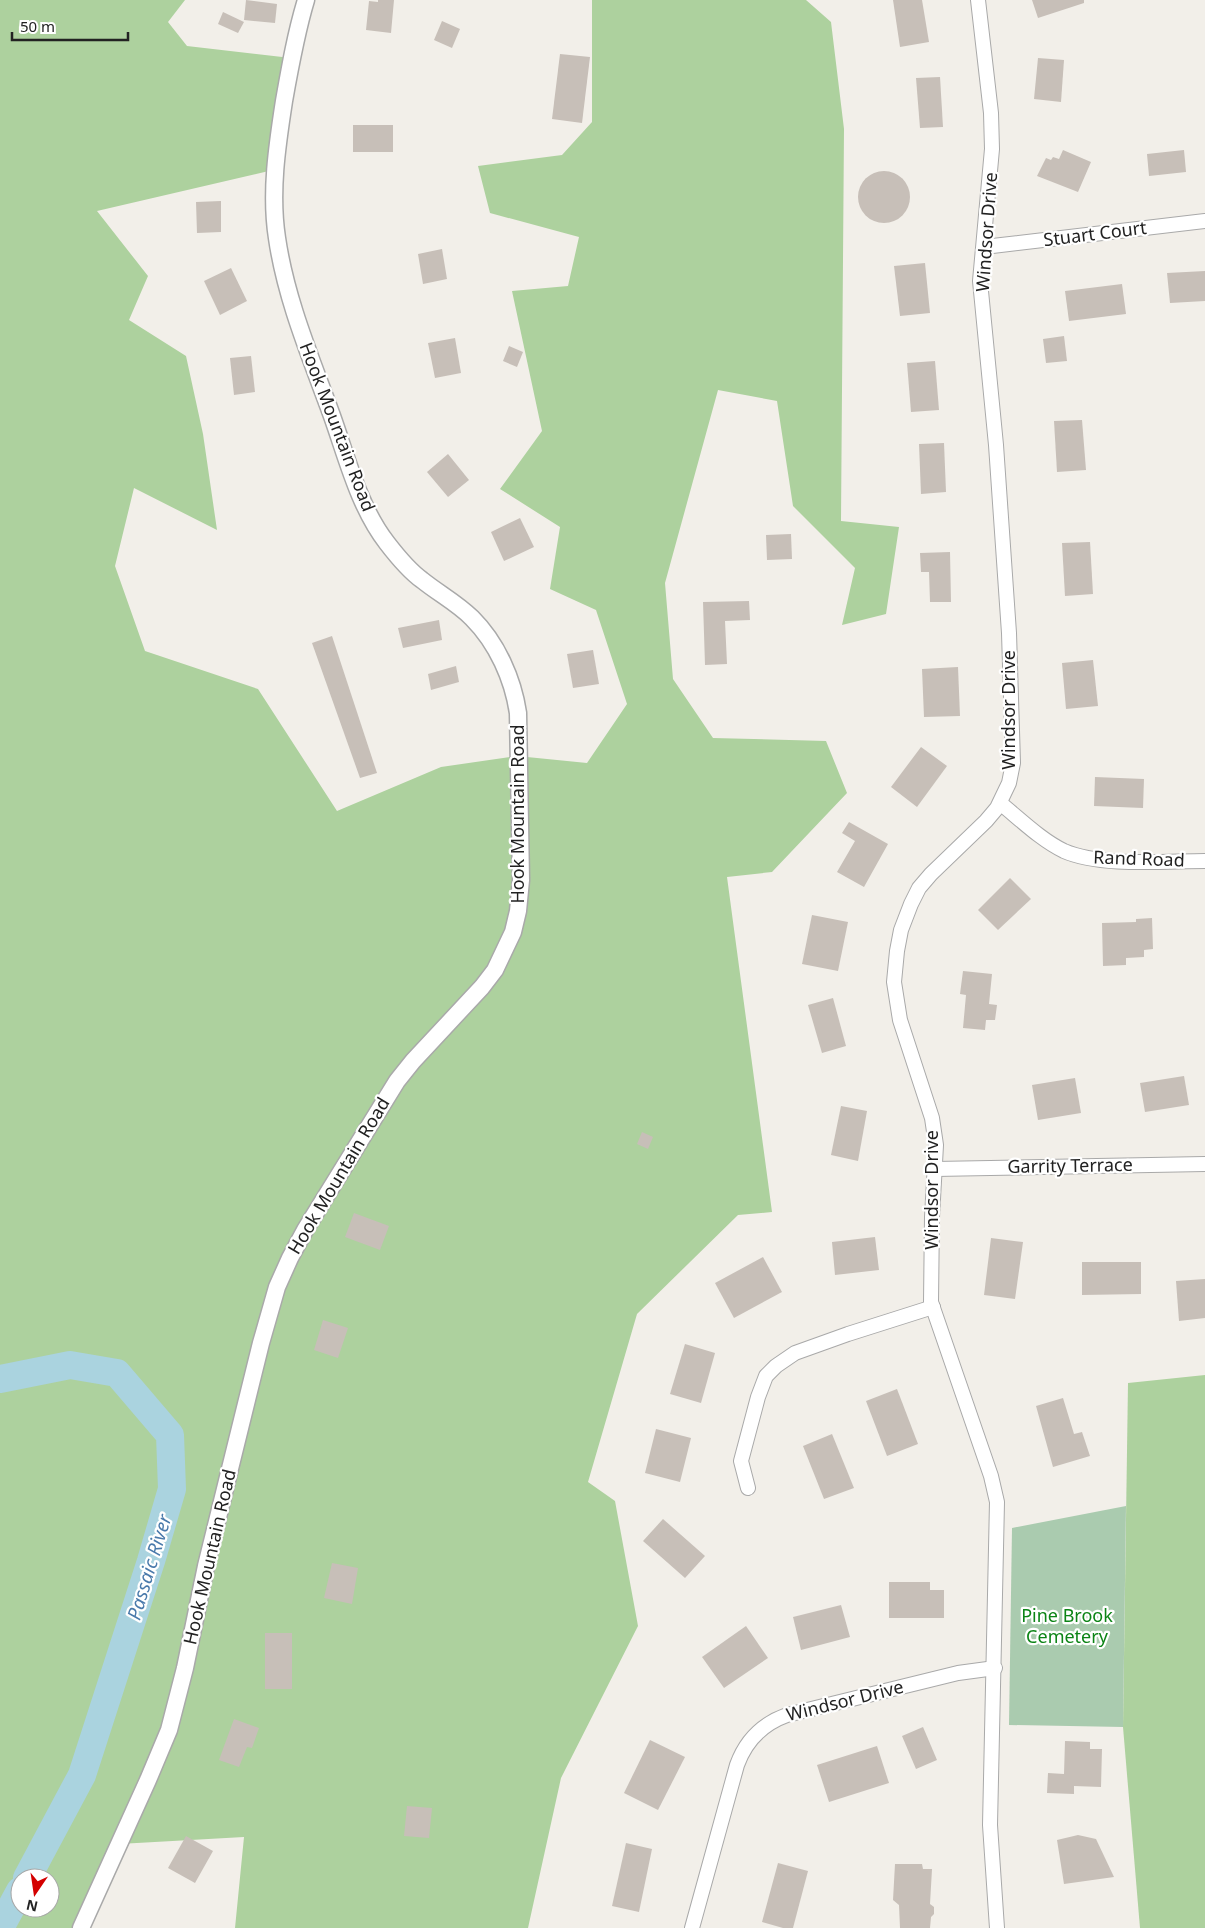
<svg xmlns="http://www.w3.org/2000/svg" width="1205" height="1928" viewBox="0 0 1205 1928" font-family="'Noto Sans',sans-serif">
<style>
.forest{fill:#add19e;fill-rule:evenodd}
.cemetery{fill:#aacbaf}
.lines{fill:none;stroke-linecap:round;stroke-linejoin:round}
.river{stroke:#aad3df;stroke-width:28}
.building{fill:#c7bfb8}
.minor-casing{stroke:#a9a9a9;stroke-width:16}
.tertiary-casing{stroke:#a9a9a9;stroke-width:19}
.minor{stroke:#fff;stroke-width:14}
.tertiary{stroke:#fff;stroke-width:16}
.labels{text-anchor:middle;stroke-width:4.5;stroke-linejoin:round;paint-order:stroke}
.street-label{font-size:18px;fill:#222;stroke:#fff}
.park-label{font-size:18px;fill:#0c8416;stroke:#fff}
.water-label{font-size:19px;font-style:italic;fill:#4a7aab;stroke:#fff}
</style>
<rect width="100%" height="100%" fill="#f2efe9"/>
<g class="forest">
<path d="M0,0H185L168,22L187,46L291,58L273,170L97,211L148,276L129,320L186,356L203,434L217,530L134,488L115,566L145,651L258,689L337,811L441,767L517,756L587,763L627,704L596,610L550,589L560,527L500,489L542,431L512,291L568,286L579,237L490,213L478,166L562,155L592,122V0H806L831,22L844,129L841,521L899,527L886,614L842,625L855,568L793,506L777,401L718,390L665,583L673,679L713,738L826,741L847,793L772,872L727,877L772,1212L738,1215L637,1314L588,1482L615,1501L638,1626L561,1778L528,1928H235L244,1837L119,1844L80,1928H0ZM20,1878H50V1908H20Z"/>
<path d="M1205,1375V1928H1140L1123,1727L1128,1383Z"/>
</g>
<path class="cemetery" d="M1126,1506L1123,1727L1009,1725L1012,1528Z"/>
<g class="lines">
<g class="river">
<path d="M0,1379L70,1365L117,1373L170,1435L172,1489L151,1561L82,1775L27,1878"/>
<path d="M0,1928L20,1891"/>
</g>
</g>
<g class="building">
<path d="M246,0L277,4L275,23L244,20Z"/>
<path d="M378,0H394L391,33L366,30L369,1L378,2Z"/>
<path d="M893,0H922L929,42L900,47Z"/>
<path d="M1032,0H1084V3L1038,18Z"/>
<path d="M223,12L244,22L238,33L218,24Z"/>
<path d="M442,21L460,29L452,48L434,40Z"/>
<path d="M560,54L590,57L582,123L552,119Z"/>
<path d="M1038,58L1064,60L1061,102L1034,99Z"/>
<path d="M940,77L943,127L920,128L916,78Z"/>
<rect x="353" y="125" width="40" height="27"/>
<path d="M1063,150L1091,162L1078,192L1037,176L1046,158L1051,160L1053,157L1059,159Z"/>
<path d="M1184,150L1186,172L1149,176L1147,154Z"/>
<circle cx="884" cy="197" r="26"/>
<path d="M221,201V232L197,233L196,202Z"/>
<path d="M442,249L447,279L423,284L418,254Z"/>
<path d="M925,263L930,313L900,316L894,266Z"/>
<path d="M231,268L247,301L220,315L204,281Z"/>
<path d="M1205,271V301L1170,303L1167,273Z"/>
<path d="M1122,284L1126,314L1069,321L1065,291Z"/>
<path d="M1064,336L1067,361L1046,363L1043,339Z"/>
<path d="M455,338L461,373L435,378L428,343Z"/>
<path d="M509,346L523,352L517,367L503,361Z"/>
<path d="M251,356L255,392L234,395L230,358Z"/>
<path d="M935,361L939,410L911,412L907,363Z"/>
<path d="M1082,420L1086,470L1057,472L1054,421Z"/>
<path d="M944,443L946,492L921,494L919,444Z"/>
<path d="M448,454L469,480L448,497L427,472Z"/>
<path d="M520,518L534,547L504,561L491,532Z"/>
<path d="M791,534L792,559L767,560L766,535Z"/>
<path d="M1090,542L1093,594L1065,596L1062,543Z"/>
<path d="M950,552L951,602H930L929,572H921L920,553Z"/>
<path d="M749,601L750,620L725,621L727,664L705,665L703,602Z"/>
<path d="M439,620L442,640L403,648L398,628Z"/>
<path d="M332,636L377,773L360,778L312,643Z"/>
<path d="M593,650L599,684L573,688L567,654Z"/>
<path d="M1093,660L1098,706L1066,709L1062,663Z"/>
<path d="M456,666L459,682L431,690L428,674Z"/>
<path d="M958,667L960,716L924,717L922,669Z"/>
<path d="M921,747L947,766L917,807L891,787Z"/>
<path d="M1095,777L1144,779L1143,808L1094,806Z"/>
<path d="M849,822L888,844L864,887L837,872L855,841L842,833Z"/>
<path d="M1010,878L1031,899L998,930L978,910Z"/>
<path d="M812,915L848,922L838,971L802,964Z"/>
<path d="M1152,918L1153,949L1144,950V957L1126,958V965L1103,966L1102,923L1136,922V919Z"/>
<path d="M963,971L992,974L989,1004L997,1005L995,1020H986L985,1030L963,1028L966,995L960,994Z"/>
<path d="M833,998L846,1046L822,1053L808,1005Z"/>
<path d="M1184,1076L1189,1105L1145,1112L1140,1083Z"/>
<path d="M1075,1078L1081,1113L1038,1120L1032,1085Z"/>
<path d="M841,1106L867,1111L858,1161L831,1155Z"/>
<path d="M642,1132L653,1137L648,1149L637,1144Z"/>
<path d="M354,1213L389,1226L380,1250L345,1237Z"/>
<path d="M875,1237L879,1270L835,1275L832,1242Z"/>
<path d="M991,1238L1023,1242L1015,1299L984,1295Z"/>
<path d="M763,1257L782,1292L734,1318L715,1283Z"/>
<path d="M1082,1262H1141V1294L1082,1295Z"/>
<path d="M1205,1279V1318L1179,1321L1176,1281Z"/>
<path d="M323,1320L348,1328L338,1358L314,1350Z"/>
<path d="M685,1344L715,1353L701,1403L670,1394Z"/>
<path d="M897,1389L918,1444L887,1456L866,1401Z"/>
<path d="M1063,1398L1074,1434L1082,1432L1090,1456L1053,1467L1036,1406Z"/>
<path d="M656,1429L691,1438L680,1482L645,1473Z"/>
<path d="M832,1434L854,1488L824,1499L803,1446Z"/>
<path d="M663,1519L705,1556L685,1578L643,1541Z"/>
<path d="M332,1563L358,1568L352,1604L324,1598Z"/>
<path d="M889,1582H930V1590H944V1618H889Z"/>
<path d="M841,1605L850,1637L801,1650L793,1617Z"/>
<path d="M746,1626L768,1658L724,1688L702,1657Z"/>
<rect x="265" y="1633" width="27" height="56"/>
<path d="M234,1719L259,1728L252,1748L247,1747L239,1767L219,1760Z"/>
<path d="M923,1727L937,1760L916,1769L902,1736Z"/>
<path d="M650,1740L685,1757L658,1810L624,1793Z"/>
<path d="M1065,1741L1090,1742V1749H1102L1101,1787L1074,1786V1794L1047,1793L1048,1773L1064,1774Z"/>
<path d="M877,1746L889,1783L829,1802L817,1765Z"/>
<path d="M407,1806L432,1808L429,1838L404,1836Z"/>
<path d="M1078,1835L1096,1839L1114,1877L1064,1884L1057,1840Z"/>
<path d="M186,1836L213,1851L195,1883L168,1868Z"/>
<path d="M626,1843L652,1849L639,1912L612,1906Z"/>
<path d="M778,1863L808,1871L793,1928H783L762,1922Z"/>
<path d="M895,1864H922L923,1869H932L930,1904L934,1907V1914L931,1917L930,1928H900L899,1905L893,1900Z"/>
</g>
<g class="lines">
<g class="minor-casing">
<g id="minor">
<path d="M978,0L991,113L992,149L980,281L996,445L1009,633L1013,763L1009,783L997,808L986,821L931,874L919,888L911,904L901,930L897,951L894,982L900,1020L932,1118L936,1145L932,1217L931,1302L991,1476L997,1502L990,1825L997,1928"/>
<path d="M984,247L1205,221"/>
<path d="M1000,803C1020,819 1041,840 1064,851C1100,867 1165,861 1205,861"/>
<path d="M935,1169L1205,1164"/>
<path d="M748,1488L741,1461L758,1397L766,1376L776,1366L795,1353L848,1334L933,1307"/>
<path d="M692,1928L737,1765C746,1740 762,1724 787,1715L958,1673L995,1668"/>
</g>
</g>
<g class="tertiary-casing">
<path id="tertiary" d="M81,1928L148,1780L169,1730L185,1668L206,1566L261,1343L277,1287L290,1258L305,1230L397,1081L413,1061L482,987L495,970L513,932L518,911L521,880L518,713C513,679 497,643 472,618C457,603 438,593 422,580C408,570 397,556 387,543C359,507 347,458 332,416C311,358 286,300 277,238C270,193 277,146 284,101C290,67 296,33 306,0"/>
</g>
<use href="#minor" class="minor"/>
<use href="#tertiary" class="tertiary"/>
</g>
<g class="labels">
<g class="street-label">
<text transform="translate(987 232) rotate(-86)" y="6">Windsor Drive</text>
<text transform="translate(1095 234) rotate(-7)" y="6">Stuart Court</text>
<text transform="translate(337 427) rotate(69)" y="6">Hook Mountain Road</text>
<text transform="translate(1009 710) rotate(-90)" y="6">Windsor Drive</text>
<text transform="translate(518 814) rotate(-90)" y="6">Hook Mountain Road</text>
<text transform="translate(1139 859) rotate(2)" y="6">Rand Road</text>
<text transform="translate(1070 1166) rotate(-1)" y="6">Garrity Terrace</text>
<text transform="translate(339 1176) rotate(-59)" y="6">Hook Mountain Road</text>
<text transform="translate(932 1190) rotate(-90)" y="6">Windsor Drive</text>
<text transform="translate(210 1557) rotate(-77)" y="6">Hook Mountain Road</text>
<text transform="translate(845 1701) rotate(-14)" y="6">Windsor Drive</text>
</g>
<g class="park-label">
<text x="1067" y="1622">Pine Brook<tspan x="1067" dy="21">Cemetery</tspan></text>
</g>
<g class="water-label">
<text transform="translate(149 1567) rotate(-73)" y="7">Passaic River</text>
</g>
</g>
<g transform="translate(35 1893) rotate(193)"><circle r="24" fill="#ffffff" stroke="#a7a7a7"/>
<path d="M0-4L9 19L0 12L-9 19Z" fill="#d40000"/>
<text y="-8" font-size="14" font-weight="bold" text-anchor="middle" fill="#222222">N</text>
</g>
<path d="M12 32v8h116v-8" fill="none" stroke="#222222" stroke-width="2.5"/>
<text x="20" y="32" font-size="15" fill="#222222" stroke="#ffffff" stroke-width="4" paint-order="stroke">50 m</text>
</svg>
